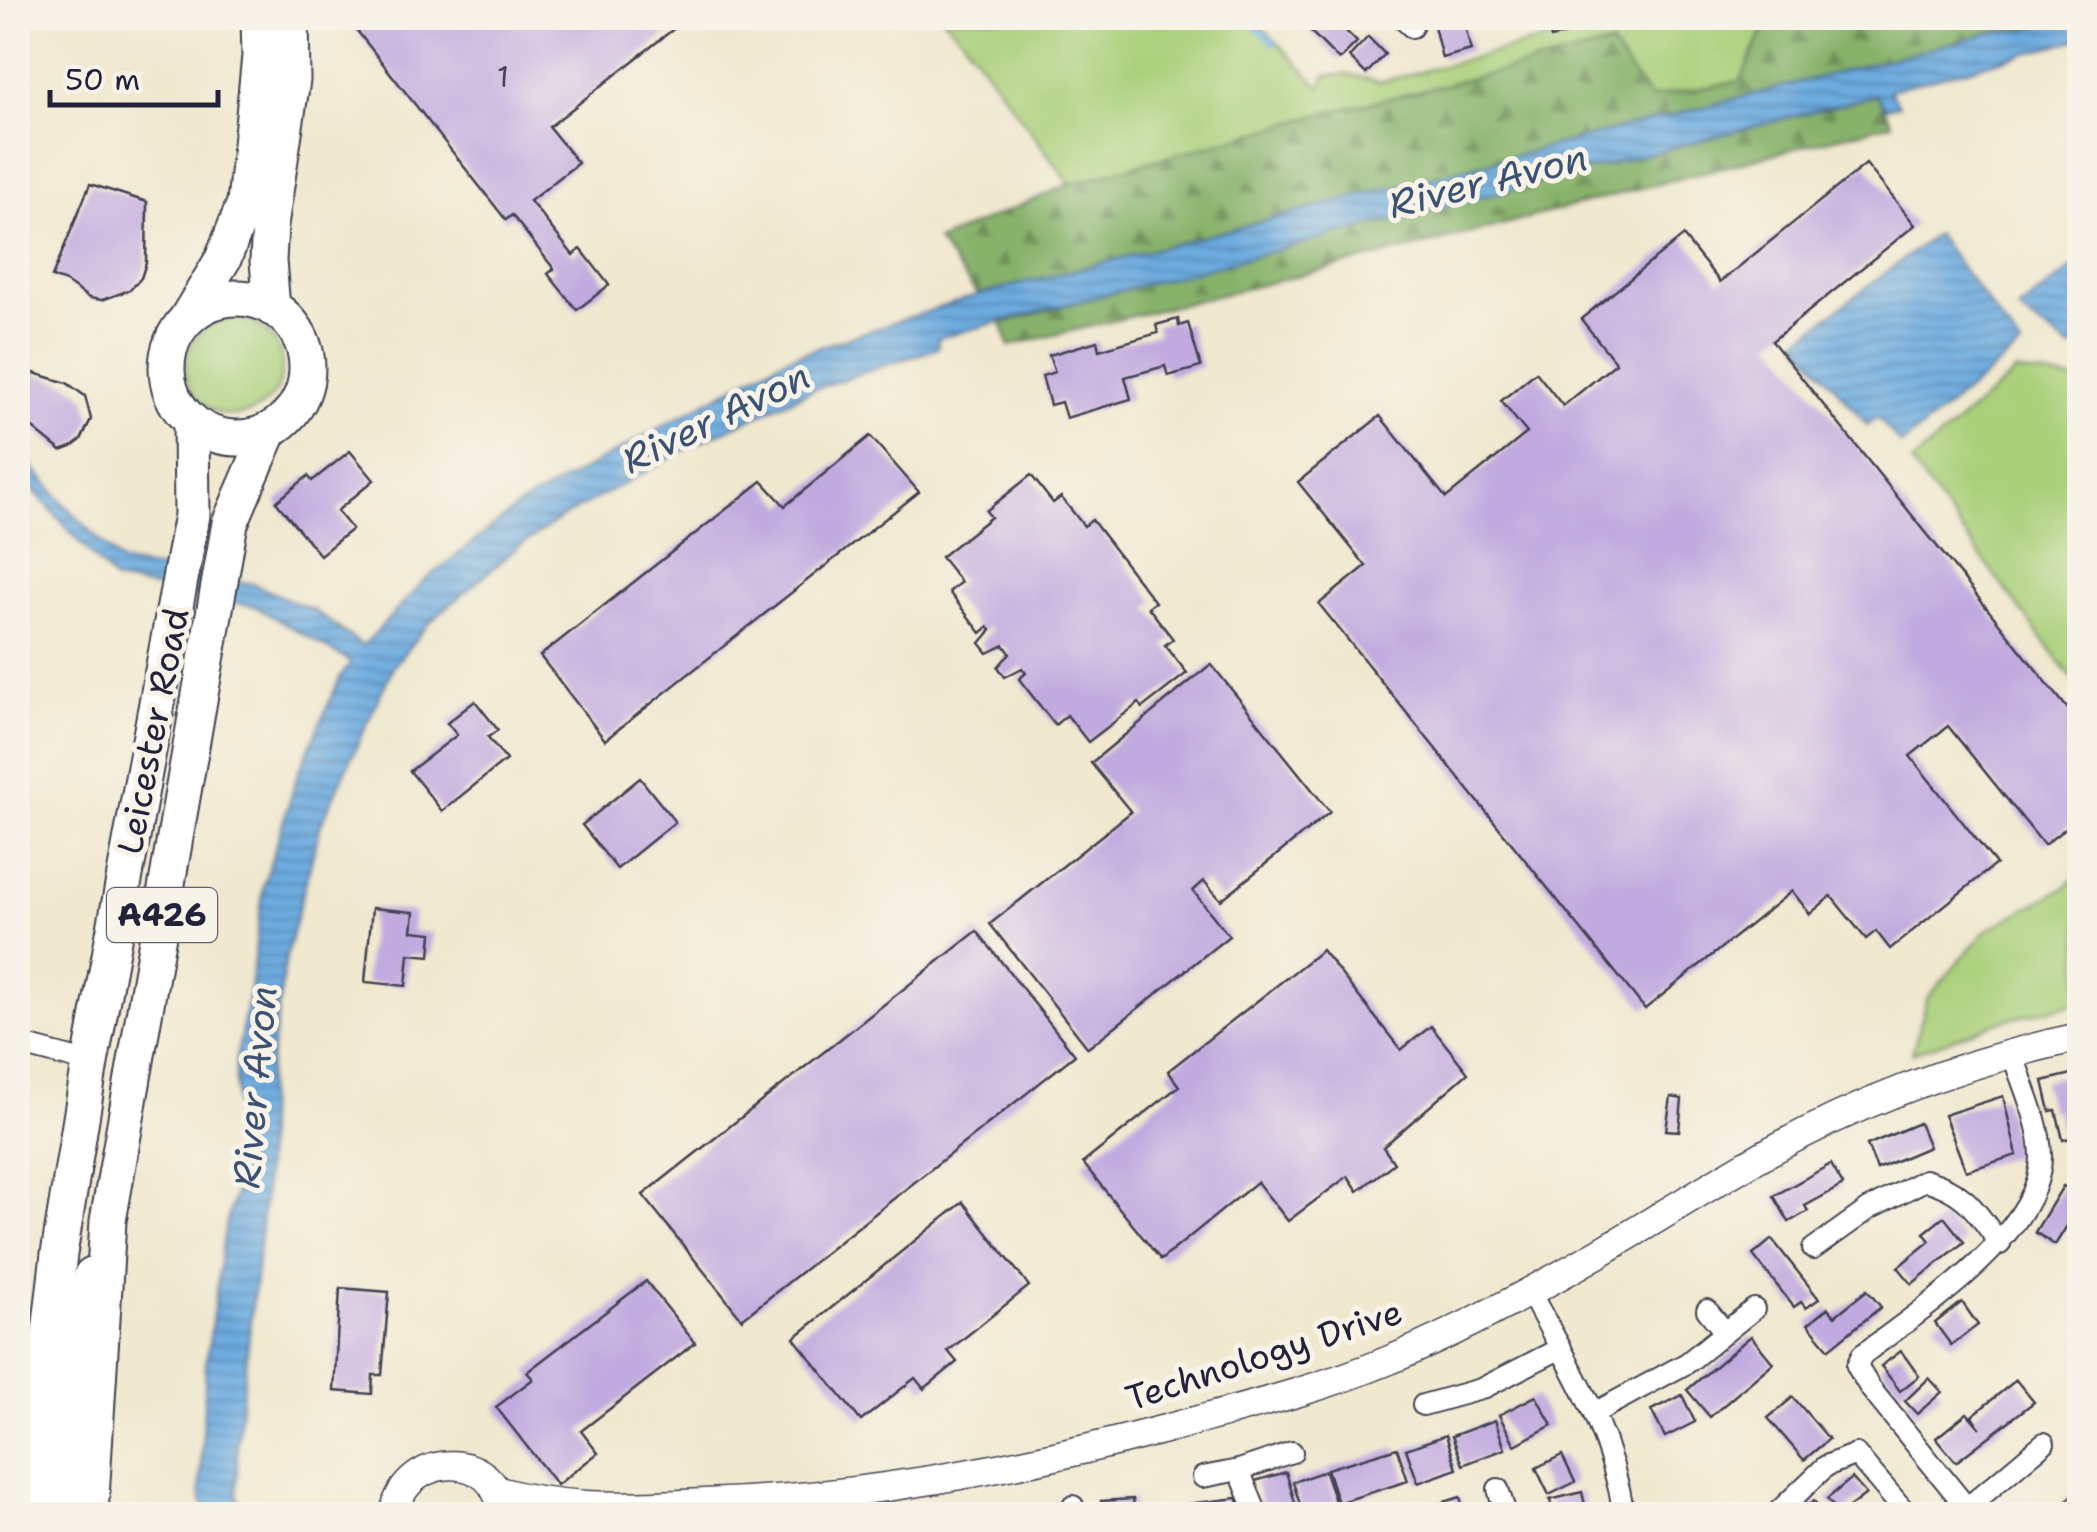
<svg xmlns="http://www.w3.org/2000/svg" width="2097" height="1532" viewBox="0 0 2097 1532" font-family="'Shantell Sans',sans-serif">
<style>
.green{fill:#aad07a;stroke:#66795a;stroke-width:2.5}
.forest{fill:url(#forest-firs);stroke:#546a52;stroke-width:2.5}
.water{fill:url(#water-rules);stroke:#48678e;stroke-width:2.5}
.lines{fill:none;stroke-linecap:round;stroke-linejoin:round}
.stream{stroke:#6dace0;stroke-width:6}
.building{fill:#c1aadf}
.street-casing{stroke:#414051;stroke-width:24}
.secondary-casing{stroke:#414051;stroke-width:31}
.highway-casing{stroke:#414051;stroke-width:39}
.street{stroke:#fff;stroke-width:20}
.secondary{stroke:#fff;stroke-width:28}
.highway{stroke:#fff;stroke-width:35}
.labels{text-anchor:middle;stroke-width:10;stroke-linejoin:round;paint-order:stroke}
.number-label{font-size:30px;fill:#4a4464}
.shield{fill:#f7f3e8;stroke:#62616f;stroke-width:2.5}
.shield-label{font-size:32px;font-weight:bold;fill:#22223b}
.street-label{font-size:35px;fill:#22223b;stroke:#f7f3e8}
.water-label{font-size:38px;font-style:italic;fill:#3c5275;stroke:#f7f3e8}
</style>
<defs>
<pattern id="forest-firs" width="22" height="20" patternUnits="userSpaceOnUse" patternTransform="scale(2.5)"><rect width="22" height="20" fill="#87b26a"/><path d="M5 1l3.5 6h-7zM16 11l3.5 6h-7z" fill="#6e9058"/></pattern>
<pattern id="water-rules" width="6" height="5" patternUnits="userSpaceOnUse" patternTransform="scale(2.5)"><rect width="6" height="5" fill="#6dace0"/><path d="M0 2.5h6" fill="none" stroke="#598cb7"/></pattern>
</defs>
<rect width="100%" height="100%" fill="#f7f3e8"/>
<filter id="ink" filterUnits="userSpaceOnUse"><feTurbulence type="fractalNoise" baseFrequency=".01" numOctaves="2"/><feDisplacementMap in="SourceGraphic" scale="20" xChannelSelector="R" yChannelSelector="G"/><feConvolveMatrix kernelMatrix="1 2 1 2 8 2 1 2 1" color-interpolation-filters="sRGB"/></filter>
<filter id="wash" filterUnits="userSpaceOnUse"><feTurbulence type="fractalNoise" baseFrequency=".0048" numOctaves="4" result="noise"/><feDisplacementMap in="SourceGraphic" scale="40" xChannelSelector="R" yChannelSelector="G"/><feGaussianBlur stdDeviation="2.25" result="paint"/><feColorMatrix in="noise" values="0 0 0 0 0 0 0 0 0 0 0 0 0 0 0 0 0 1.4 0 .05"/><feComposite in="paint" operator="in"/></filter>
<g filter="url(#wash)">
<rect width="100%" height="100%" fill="#f0e8cf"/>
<g class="green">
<path d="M943,18H1254L1320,87L1326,76L1348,74L1379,82L1630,18H1769L1740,81L1650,98L1326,113L1070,184L963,39Z"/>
<circle cx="234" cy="367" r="48"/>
<path d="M2016,372L2073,380L2079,387V688L1911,463Z"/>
<path d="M2079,874V1003L2005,1020L1912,1053L1928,997L1987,930L2064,888Z"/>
</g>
<g class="forest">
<path d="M1769,18H2063L2020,30L1990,33L978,295L937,241L1070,184L1326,113L1611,45L1650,98L1740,81Z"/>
<path d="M1877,95L1892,123L1405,250L1009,346L1002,323L1239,258Z"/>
</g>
<g class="water">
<path d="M2063,18H2079V39L1890,90L1899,105L1885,108L1876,95L938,338V348L814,389L694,445L563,517L514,550L428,624L393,667L321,824L286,957L267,1082L264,1199L237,1443V1495L241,1514H206L200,1492L206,1365L225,1228L236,1190V1059L249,996L264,884L299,771L340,678L351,662L254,606L115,581L18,473V449L64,504L122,563L253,584L313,610L363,646L423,582L520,505L786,358L978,295L1990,33L2020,30Z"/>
<path d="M1936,234L2021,347L1901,445L1877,417L1867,425L1797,341Z"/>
<path d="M2079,263V343L2071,349L2018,310Z"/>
</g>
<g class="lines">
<path class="stream" d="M1247,18L1274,43"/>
</g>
<g id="blocks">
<g class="building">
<path d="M347,18H669L676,27L549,127L578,163L530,201L573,255L581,249L609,285L577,310L548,274L554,269L512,215L506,220Z"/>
<path d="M1323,18H1333L1357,42L1339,60L1310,31Z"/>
<path d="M1432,18H1463L1471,50L1442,58Z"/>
<path d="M1537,18H1574L1578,31L1551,38L1548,26L1541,28L1536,25Z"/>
<path d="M1368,37L1385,54L1366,74L1349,57Z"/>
<path d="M1866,164L1915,225L1772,341L2080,724V817L2044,845L1948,726L1910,756L1996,864L1890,949L1876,931L1866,939L1831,896L1810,914L1792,891L1645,1009L1319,604L1366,566L1298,482L1380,416L1446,498L1527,433L1501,401L1536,372L1563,406L1616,363L1581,319L1683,236L1720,282Z"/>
<path d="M90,184L147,202L146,263L141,278L130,290L102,300L89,298L66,282L52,277Z"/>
<path d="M1178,319L1179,326L1188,323L1201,367L1168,376L1165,366L1125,377L1131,399L1066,418L1061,402L1050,405L1042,376L1055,372L1049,355L1097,341L1099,350L1158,333L1156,325Z"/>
<path d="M24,370L67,383L85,396L91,419L81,440L72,447L61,451L18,416V371Z"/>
<path d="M870,436L919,492L605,740L540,656L762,481L785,506Z"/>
<path d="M350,451L374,480L337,511L352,529L320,555L276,502L308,476L312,481Z"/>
<path d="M1031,475L1053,503L1061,497L1084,526L1092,520L1155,602L1148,607L1173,639L1165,645L1187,673L1142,708L1139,703L1088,742L1067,715L1055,725L1019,679L1026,673L1022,668L1005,677L998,667L1010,653L1004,645L988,653L980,643L991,630L988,627L981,633L949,592L961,582L941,557L991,517L986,511Z"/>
<path d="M1211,664L1330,812L1221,900L1204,881L1193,891L1229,936L1088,1048L990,924L1131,812L1091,763Z"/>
<path d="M475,701L498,730L488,737L506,760L442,811L410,771L457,735L447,723Z"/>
<path d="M640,778L675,822L617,869L582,825Z"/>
<path d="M372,908L414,912L412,931L432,933L430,956L409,954L406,986L365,982Z"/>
<path d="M977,931L1075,1055L742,1319L643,1195Z"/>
<path d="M1322,950L1401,1050L1431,1026L1468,1073L1383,1147L1394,1163L1358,1191L1348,1176L1288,1221L1257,1182L1161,1260L1083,1163L1179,1086L1168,1071Z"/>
<path d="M2080,1072V1136L2063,1140L2056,1110L2050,1111L2043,1081Z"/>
<path d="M2003,1096L2017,1155L1966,1171L1944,1115Z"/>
<path d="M1671,1097L1682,1099L1679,1131L1666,1130Z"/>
<path d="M1919,1123L1929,1147L1877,1169L1867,1145Z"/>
<path d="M1831,1164L1843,1185L1805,1206L1808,1211L1789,1222L1774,1196Z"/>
<path d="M2063,1186L2073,1192L2076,1187L2080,1190V1205L2055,1245L2035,1232Z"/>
<path d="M963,1202L1029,1286L948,1351L957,1362L924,1389L915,1378L861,1421L794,1338Z"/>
<path d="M1944,1217L1964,1242L1912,1284L1898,1267L1930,1241L1924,1233Z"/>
<path d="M1772,1239L1819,1299L1806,1308L1801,1302L1794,1307L1753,1255Z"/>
<path d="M646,1281L695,1343L581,1431L598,1453L557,1485L496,1407L533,1379L527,1372Z"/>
<path d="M340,1288L389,1292L382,1375H373L372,1394L334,1391Z"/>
<path d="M1867,1290L1881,1307L1829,1349L1808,1324L1828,1308L1835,1316Z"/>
<path d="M1962,1302L1978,1325L1951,1345L1935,1323Z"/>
<path d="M1751,1336L1773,1363L1710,1417L1687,1390Z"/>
<path d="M1901,1351L1919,1376L1900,1391L1881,1366Z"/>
<path d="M1929,1378L1942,1392L1917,1414L1905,1401Z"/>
<path d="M2016,1380L2034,1402L1956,1462L1936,1438L1967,1413L1980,1428L1972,1416Z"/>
<path d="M1682,1395L1695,1422L1665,1437L1651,1410Z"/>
<path d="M1536,1396L1552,1425L1515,1445L1499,1415Z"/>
<path d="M1793,1397L1829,1439L1804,1460L1768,1418Z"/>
<path d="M1495,1420L1505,1449L1463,1465L1452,1436Z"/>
<path d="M1446,1435L1457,1469L1418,1483L1406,1449Z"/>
<path d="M1397,1448L1408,1481L1338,1503L1327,1469Z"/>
<path d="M1562,1455L1575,1482L1549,1495L1536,1468Z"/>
<path d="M1325,1471L1336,1504L1303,1514L1293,1482Z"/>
<path d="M1286,1472L1296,1506L1265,1514L1255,1481Z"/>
<path d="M1852,1478L1866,1494L1840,1514L1827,1499Z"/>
<path d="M2080,1489V1514H2075L2065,1502Z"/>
<path d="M1582,1492L1587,1514H1553L1550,1500Z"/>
<path d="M1460,1497L1465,1514H1434L1431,1506Z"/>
<path d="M1238,1498L1240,1514H1188L1187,1504Z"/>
<path d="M1133,1499L1135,1514H1102L1101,1501Z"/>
<path d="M1814,1501L1825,1514H1797Z"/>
</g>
</g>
</g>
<g filter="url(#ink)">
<use href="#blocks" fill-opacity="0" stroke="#414051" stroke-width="2.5"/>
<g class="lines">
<g class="street-casing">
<g id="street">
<path d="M1402,18L1412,27"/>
<path d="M18,1044L90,1063"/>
<path d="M1813,1249L1869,1209L1925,1180C1967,1192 1975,1210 2000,1244"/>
<path d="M1530,1292C1571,1370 1609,1424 1624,1514"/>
<path d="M1707,1310L1725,1332"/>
<path d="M1423,1405L1481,1389L1561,1348"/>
<path d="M1596,1412L1687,1363L1754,1309"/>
<path d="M1239,1470L1257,1514"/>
<path d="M1203,1477L1239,1470L1292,1452"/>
<path d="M1498,1489L1506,1514"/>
<path d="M1073,1506V1514"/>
<path d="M1967,1508L2044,1443"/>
<path d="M1776,1514L1826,1466L1856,1454L1907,1514"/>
<path d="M1972,1514L1870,1388L1857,1366L1862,1355C1918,1312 2043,1232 2041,1155C2040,1120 2022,1085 2012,1052"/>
</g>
</g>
<g class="secondary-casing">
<g id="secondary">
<path d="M495,1490C564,1511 632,1506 704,1503C862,1498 1016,1469 1169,1428C1242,1408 1317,1390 1387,1361C1436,1341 1485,1316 1531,1291C1604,1253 1672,1208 1742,1167C1846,1106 1962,1062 2080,1037"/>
<path d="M394,1514C406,1447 502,1451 501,1514"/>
</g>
</g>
<g class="highway-casing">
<g id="highway">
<circle cx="237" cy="368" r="70"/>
<path d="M272,308L268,261L270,225L292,80L291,18"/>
<path d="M188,317L223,259L245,203L260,56L259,18"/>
<path d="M29,1514L59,1254L90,1063L192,515L191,422"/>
<path d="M57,1514L79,1320L92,1275"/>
<path d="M90,1514L108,1221L230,523L270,430"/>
</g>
</g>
<use href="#street" class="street"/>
<use href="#secondary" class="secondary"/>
<use href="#highway" class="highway"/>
</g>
</g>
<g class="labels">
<g class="number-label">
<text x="503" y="87">1</text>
</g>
<rect class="shield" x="107" y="888" width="110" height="54" rx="8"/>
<g class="shield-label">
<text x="162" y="926">A426</text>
</g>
<g class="street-label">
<text transform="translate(153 731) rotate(-79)" y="12">Leicester Road</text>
<text transform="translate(1264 1355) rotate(-18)" y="12">Technology Drive</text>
</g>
<g class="water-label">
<text transform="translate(1488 181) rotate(-14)" y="13">River Avon</text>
<text transform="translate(716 418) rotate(-26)" y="13">River Avon</text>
<text transform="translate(255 1087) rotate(-85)" y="13">River Avon</text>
</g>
</g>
<rect width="2097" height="1532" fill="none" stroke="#f7f3e8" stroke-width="60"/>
<path d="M50 90v15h168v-15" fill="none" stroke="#22223b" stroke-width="5"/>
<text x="65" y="90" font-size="30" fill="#22223b" stroke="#f7f3e8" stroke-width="8" paint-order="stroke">50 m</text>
</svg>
